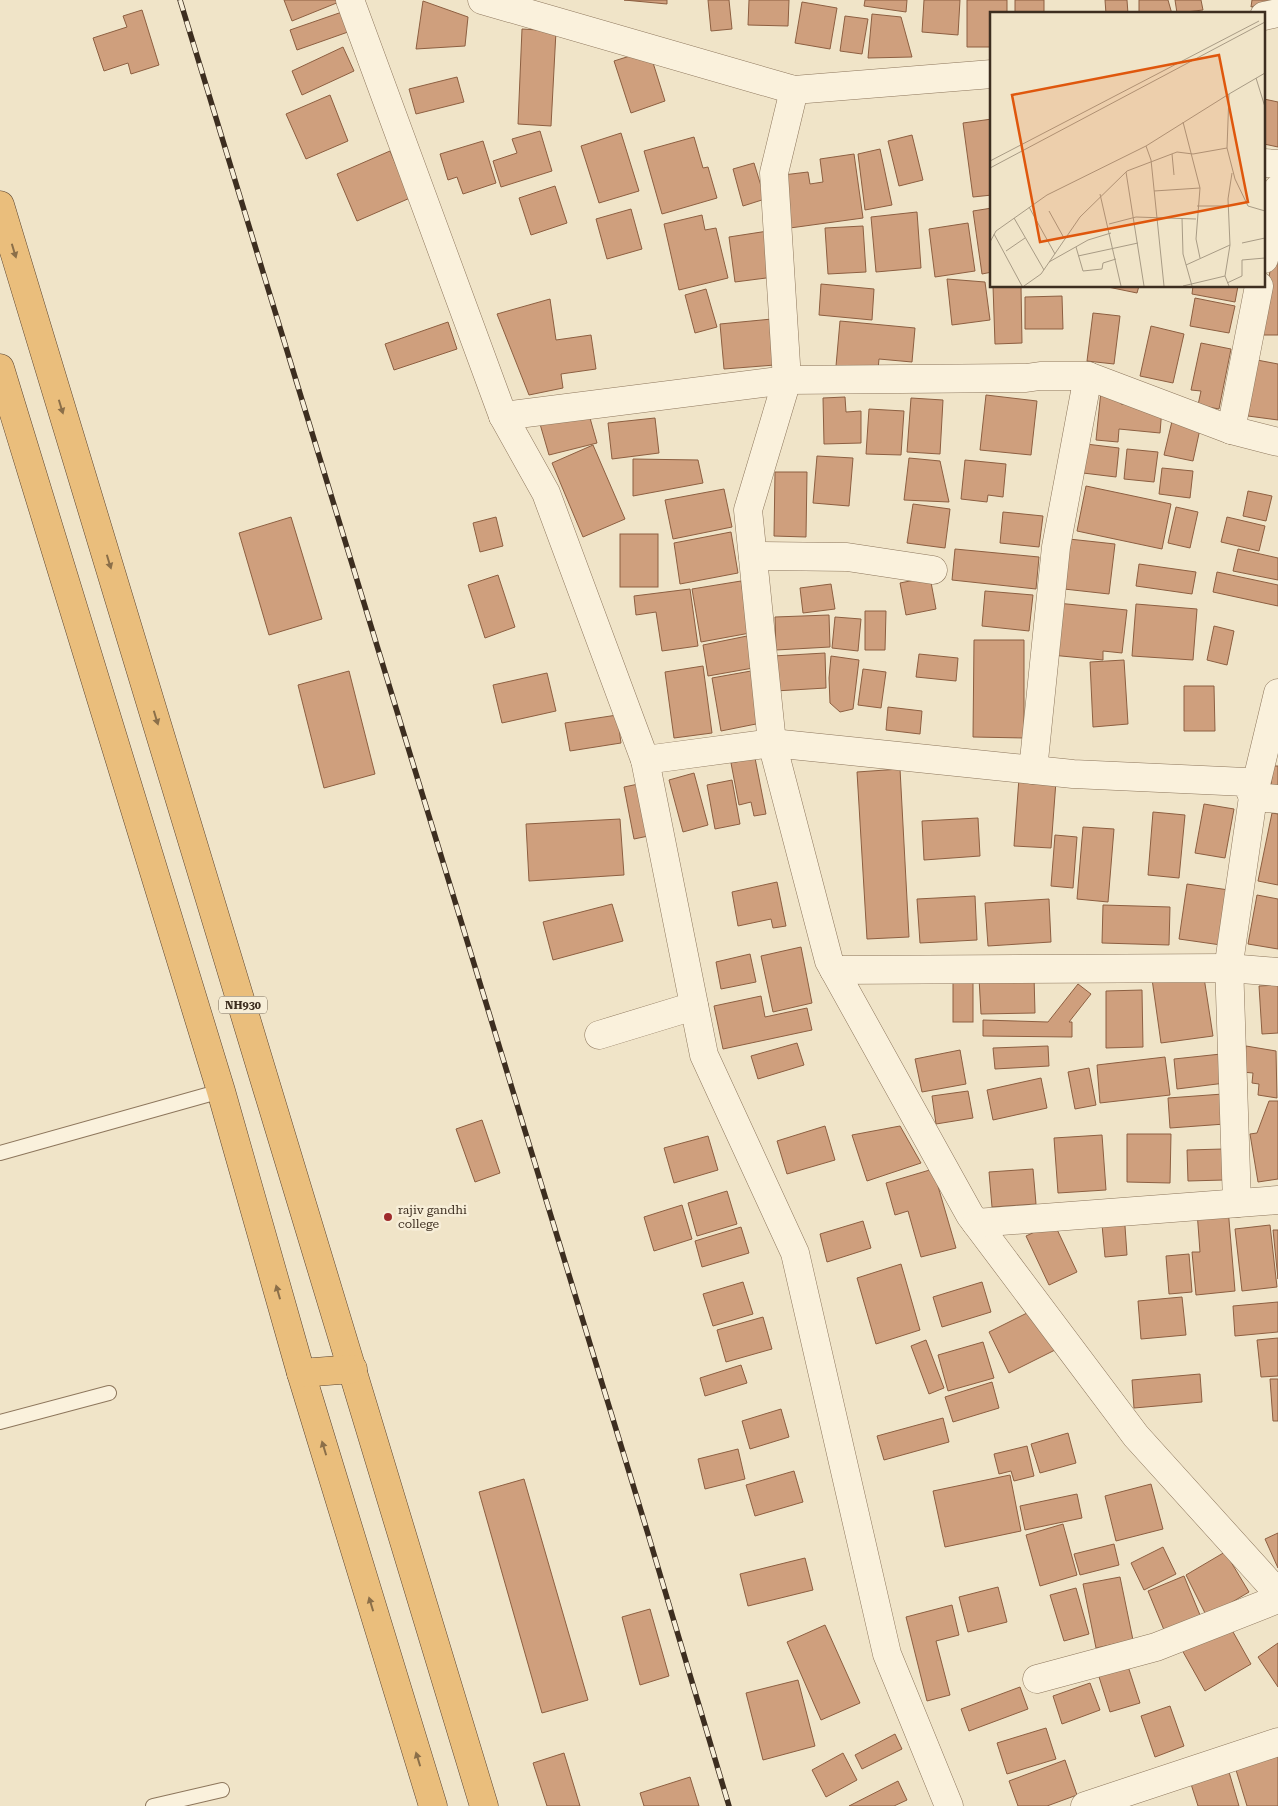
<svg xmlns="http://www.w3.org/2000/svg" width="1278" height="1806" viewBox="0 0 1278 1806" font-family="'Roboto Serif',serif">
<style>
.building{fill:#cf9f7d;stroke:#8d5f41}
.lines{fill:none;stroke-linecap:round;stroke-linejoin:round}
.service-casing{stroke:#8d765c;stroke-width:16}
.minor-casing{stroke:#8d765c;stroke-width:29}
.trunk-casing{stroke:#5b4430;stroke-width:29}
.service{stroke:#faf1dc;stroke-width:14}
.minor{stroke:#faf1dc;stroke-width:28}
.trunk{stroke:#eabe7c;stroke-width:28}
.rail-casing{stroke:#3d2e20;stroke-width:5.5}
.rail{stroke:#f7eed8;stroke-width:4;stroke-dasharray:11;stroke-linecap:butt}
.oneway{fill:#8b6f49}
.poi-dot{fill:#9e2a2b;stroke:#f7eed8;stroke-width:2}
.labels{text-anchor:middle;stroke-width:5;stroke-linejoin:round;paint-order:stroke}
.shield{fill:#f7eed8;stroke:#756857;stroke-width:1}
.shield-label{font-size:11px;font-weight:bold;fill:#3d2e20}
.poi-label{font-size:12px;fill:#3d2e20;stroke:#f7eed8;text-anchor:start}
.inset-road{fill:none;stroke:#a89b85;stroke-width:1}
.view{fill:#df570d;fill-opacity:0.15;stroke:#df570d;stroke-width:2.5}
.inset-edge{fill:none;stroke:#3d2e20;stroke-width:2.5}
</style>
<rect width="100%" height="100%" fill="#f0e4c8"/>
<g class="building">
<path d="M284,0H344L292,21Z"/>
<path d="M624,0H667V4Z"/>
<path d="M708,0H729L732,29L711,31Z"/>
<path d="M749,0H789L788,26L748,25Z"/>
<path d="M865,0H907L906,12L864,6Z"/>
<path d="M924,0H960L958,35L922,32Z"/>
<path d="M967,0H1007V14H992V47H967Z"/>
<rect x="1015" y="0" width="29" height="14"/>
<path d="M1105,0H1127L1128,14H1106Z"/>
<path d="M1139,0H1168L1172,14H1139Z"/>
<path d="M1175,0H1201L1203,10L1177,13Z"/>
<path d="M1252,0H1278L1251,7Z"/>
<path d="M423,1L468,17L465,46L416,49Z"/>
<path d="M802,2L837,8L830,49L795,43Z"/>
<path d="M142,10L159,65L131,74L128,63L104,71L93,38L127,27L123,16Z"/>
<path d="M342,12L348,32L297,50L290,30Z"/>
<path d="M872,14L901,17L912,57L868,58Z"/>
<path d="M845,16L868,19L862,54L840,51Z"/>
<path d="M522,29L556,31L551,126L518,124Z"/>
<path d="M343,47L354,71L302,95L292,71Z"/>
<path d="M649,50L665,101L631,113L614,61Z"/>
<path d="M457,77L464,102L416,114L409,89Z"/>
<path d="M330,95L348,141L306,159L286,114Z"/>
<path d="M1264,99L1278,102V147L1264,144Z"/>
<path d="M992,119V195L973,197L963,123Z"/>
<path d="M540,131L552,171L501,187L493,161L517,153L512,139Z"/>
<path d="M621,133L639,191L599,203L581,146Z"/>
<path d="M912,135L923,180L899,186L888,141Z"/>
<path d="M694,137L703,168L708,167L717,198L662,214L644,151Z"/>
<path d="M483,141L496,183L463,194L457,177L448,180L440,154Z"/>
<path d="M880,149L892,205L865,210L858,154Z"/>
<path d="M390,151L410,198L357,221L337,174Z"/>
<path d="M854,154L863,218L790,228L783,175L808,172L810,184L823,182L820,159Z"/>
<path d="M754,163L765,199L743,206L733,169Z"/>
<path d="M555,186L567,223L531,235L519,198Z"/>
<path d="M992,208V272L982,274L973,211Z"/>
<path d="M631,209L642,249L607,259L596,219Z"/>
<path d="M917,212L921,268L876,272L871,217Z"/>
<path d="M702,215L705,230L716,228L728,278L679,290L664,224Z"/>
<path d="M968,223L975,271L935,277L929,229Z"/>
<path d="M863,226L866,272L828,274L825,228Z"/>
<path d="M768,231L774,277L735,282L729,237Z"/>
<path d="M1273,258L1278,259V335H1256Z"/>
<path d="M947,279L985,282L990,320L952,325Z"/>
<path d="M821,284L874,289L872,320L819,315Z"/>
<path d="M993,286H1021L1022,343L995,344Z"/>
<path d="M1103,286H1139L1137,293Z"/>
<path d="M1193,286H1238L1235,302L1192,294Z"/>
<path d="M706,289L717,327L695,333L685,295Z"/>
<path d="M1062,296L1063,329H1025V297Z"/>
<path d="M1195,298L1235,306L1229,333L1190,326Z"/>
<path d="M550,299L556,340L591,335L596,369L561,374L563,388L529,395L497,314Z"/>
<path d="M1093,313L1120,316L1114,364L1087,361Z"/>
<path d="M772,319L775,365L724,369L720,324Z"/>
<path d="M840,321L915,328L912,362L879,359L878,370L836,366Z"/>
<path d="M448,322L457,349L394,370L385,344Z"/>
<path d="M1151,326L1184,334L1173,383L1140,376Z"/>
<path d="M1201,343L1231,349L1219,409L1198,405L1201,391L1191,390Z"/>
<path d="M1257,360L1278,364V420L1248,416Z"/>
<path d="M1101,391L1122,393L1121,404L1162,408L1160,433L1119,429L1118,442L1096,440Z"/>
<path d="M986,395L1037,401L1031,455L980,450Z"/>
<path d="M845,397L846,412L861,411V443L824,444L823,398Z"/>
<path d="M911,398L943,400L940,454L907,452Z"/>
<path d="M869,409L904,411L901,455L866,454Z"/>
<path d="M588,411L597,443L549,455L540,424Z"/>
<path d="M1173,417L1200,429L1193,461L1164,455Z"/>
<path d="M655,418L659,453L612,459L608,423Z"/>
<path d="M1086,444L1119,448L1116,477L1083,473Z"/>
<path d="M593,445L625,519L583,537L552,463Z"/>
<path d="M1127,449L1158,452L1154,482L1124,479Z"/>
<path d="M817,456L853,458L849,506L813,503Z"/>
<path d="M909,458L940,461L949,502L904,500Z"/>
<path d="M633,459L698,460L703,483L633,496Z"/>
<path d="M965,460L1006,464L1003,497L988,495L987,502L961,499Z"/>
<path d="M1162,468L1193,471L1190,498L1159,494Z"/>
<path d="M775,472H807L806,537L774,536Z"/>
<path d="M1086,486L1171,504L1162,549L1077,531Z"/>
<path d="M724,489L732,527L673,539L665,500Z"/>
<path d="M1248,491L1272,496L1266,521L1243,516Z"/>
<path d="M913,504L950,509L945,548L907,543Z"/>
<path d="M1176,507L1198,512L1190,548L1168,543Z"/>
<path d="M1003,512L1043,516L1039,547L1000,543Z"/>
<path d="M291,517L322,619L269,635L239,533Z"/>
<path d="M496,517L503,546L480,552L473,523Z"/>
<path d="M1227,517L1265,526L1259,551L1221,542Z"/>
<path d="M731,532L738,573L680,584L674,543Z"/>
<rect x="620" y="534" width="38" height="53"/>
<path d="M1069,539L1115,544L1109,594L1064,589Z"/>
<path d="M955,549L1039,557L1036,589L952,580Z"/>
<path d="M1238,549L1278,558V580L1233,571Z"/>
<path d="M1139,564L1196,572L1192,594L1136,586Z"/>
<path d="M1217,572L1278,585V606L1213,592Z"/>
<path d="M498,575L515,627L485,638L468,585Z"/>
<path d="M930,577L936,609L906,615L900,583Z"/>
<path d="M741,581L750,633L701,642L692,589Z"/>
<path d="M831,584L835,609L803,613L800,588Z"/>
<path d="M690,589L698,646L662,651L656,612L636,615L634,596Z"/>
<path d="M985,591L1033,595L1029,631L982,626Z"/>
<path d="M1057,603L1127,610L1122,653L1103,651V660L1051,655Z"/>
<path d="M1136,604L1197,609L1193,660L1132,656Z"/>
<path d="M865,611H886L885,650H865Z"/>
<path d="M829,615L830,647L776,650L775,617Z"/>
<path d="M835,617L861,619L858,651L832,648Z"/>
<path d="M1214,626L1234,631L1227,665L1207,660Z"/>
<path d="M747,636L753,668L708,676L703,645Z"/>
<path d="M974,640H1024V738L973,737Z"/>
<path d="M825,653L826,688L775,691L773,656Z"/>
<path d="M919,654L958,658L956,681L916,677Z"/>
<path d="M831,656L859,660L853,709L840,712L830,703L829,678Z"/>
<path d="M1124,660L1128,724L1093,727L1090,662Z"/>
<path d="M703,666L712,733L674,738L665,672Z"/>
<path d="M863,669L886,672L881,708L858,705Z"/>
<path d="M349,671L375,774L324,788L298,685Z"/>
<path d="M751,671L761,723L721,731L712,678Z"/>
<path d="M547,673L556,711L502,723L493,685Z"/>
<path d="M1184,686H1214L1215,731H1184Z"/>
<path d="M888,707L922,711L920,734L886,730Z"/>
<path d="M617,715L621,743L570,751L565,723Z"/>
<path d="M755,758L766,814L754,816L751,802L739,805L731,763Z"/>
<path d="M1273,766H1278V787L1271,786Z"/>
<path d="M900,769L909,937L867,939L857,772Z"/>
<path d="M694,773L708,825L683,832L669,780Z"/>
<path d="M1019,778L1056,781L1051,848L1014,846Z"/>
<path d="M732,780L740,824L715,829L707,785Z"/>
<path d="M648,782L658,834L634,839L624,787Z"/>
<path d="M1204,804L1234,809L1225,858L1195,853Z"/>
<path d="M1153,812L1185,815L1179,878L1148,875Z"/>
<path d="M1272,813L1278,814V885L1258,881Z"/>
<path d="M978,818L980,856L924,860L922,821Z"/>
<path d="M620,819L624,875L529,881L526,824Z"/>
<path d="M1083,827L1114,829L1108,902L1077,899Z"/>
<path d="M1055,835L1077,837L1073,888L1051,886Z"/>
<path d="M777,882L786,926L773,928L771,919L738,926L732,892Z"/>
<path d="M1187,884L1229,890L1221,945L1179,939Z"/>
<path d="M1257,895L1278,899V949L1248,944Z"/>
<path d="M975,896L977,940L920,943L917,899Z"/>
<path d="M1049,899L1051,942L988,946L985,903Z"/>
<path d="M612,904L623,941L553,960L543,922Z"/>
<path d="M1103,905L1170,907L1169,945L1102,943Z"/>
<path d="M801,947L812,1003L773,1012L761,956Z"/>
<path d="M750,954L756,982L721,989L716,962Z"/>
<path d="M1203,971L1213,1036L1161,1043L1152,979Z"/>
<path d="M1034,976L1035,1013L981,1014L979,978Z"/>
<rect x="953" y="982" width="20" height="40"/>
<path d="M1078,984L1091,994L1069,1022H1072V1037L983,1036V1020L1048,1022Z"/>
<path d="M1278,985V1033L1262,1034L1259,986Z"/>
<path d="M1142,990L1143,1047L1106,1048V991Z"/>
<path d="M761,996L765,1017L807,1008L812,1030L723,1049L714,1006Z"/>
<path d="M797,1043L804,1065L758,1079L751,1056Z"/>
<path d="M1048,1046L1049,1066L995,1069L993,1048Z"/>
<path d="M1246,1046L1276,1051L1277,1098L1258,1095L1259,1084L1252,1083L1253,1073L1242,1072Z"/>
<path d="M960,1050L966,1084L922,1092L915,1059Z"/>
<path d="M1221,1054L1225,1083L1177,1089L1174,1059Z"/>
<path d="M1165,1057L1170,1095L1100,1103L1097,1065Z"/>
<path d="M1089,1068L1096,1105L1075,1109L1068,1072Z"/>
<path d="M1041,1078L1047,1108L993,1120L987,1090Z"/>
<path d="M968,1091L973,1118L936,1124L932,1096Z"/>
<path d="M1223,1094L1225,1124L1170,1128L1168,1098Z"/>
<path d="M1269,1101H1278V1179L1258,1182L1250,1134L1257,1133Z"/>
<path d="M482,1120L500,1173L475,1182L456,1129Z"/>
<path d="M825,1126L835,1160L787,1174L777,1141Z"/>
<path d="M900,1126L921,1163L867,1181L852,1135Z"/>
<path d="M1127,1134H1171L1170,1183L1127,1182Z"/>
<path d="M1102,1135L1106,1190L1058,1193L1054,1138Z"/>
<path d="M708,1136L718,1170L674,1183L664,1148Z"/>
<path d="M1223,1149L1224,1180L1188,1181L1187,1150Z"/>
<path d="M933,1169L956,1248L921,1257L908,1211L895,1215L886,1183Z"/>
<path d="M1033,1169L1036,1204L992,1207L989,1172Z"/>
<path d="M727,1191L737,1224L697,1236L688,1203Z"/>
<path d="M682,1205L692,1239L654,1251L644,1217Z"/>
<path d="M1228,1208L1235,1291L1196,1295L1192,1252H1200L1197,1211Z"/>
<path d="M1124,1212L1127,1255L1105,1257L1101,1214Z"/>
<path d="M863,1221L871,1248L827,1262L820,1234Z"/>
<path d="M1054,1223L1077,1272L1049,1285L1026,1236Z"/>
<path d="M1270,1225L1277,1287L1242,1291L1235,1229Z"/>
<path d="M741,1227L749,1253L702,1267L695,1241Z"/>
<path d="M1273,1230H1278V1279Z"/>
<path d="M1189,1254L1192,1292L1169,1294L1166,1256Z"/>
<path d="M901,1264L920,1330L876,1344L857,1278Z"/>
<path d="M743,1282L753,1314L713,1326L703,1294Z"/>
<path d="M982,1282L991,1312L942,1327L933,1297Z"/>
<path d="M1182,1297L1186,1335L1141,1339L1138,1301Z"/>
<path d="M1278,1302V1332L1235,1336L1233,1306Z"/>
<path d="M1037,1308L1057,1349L1009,1373L989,1332Z"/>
<path d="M763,1317L772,1349L726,1362L717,1330Z"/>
<path d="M1278,1338V1376L1261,1377L1257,1340Z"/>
<path d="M926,1340L944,1388L929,1394L911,1346Z"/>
<path d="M983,1342L994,1378L948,1391L938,1355Z"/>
<path d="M741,1365L747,1383L705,1396L700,1378Z"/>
<path d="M1200,1374L1202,1402L1134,1408L1132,1380Z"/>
<path d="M1270,1379H1278V1421H1273Z"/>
<path d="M992,1382L999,1408L953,1422L945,1397Z"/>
<path d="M781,1409L789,1437L750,1449L742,1421Z"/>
<path d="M943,1418L949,1442L884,1460L877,1436Z"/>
<path d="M1068,1433L1076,1463L1040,1473L1031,1444Z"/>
<path d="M1027,1446L1034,1476L1014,1481L1011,1471L999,1474L994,1454Z"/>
<path d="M738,1449L745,1479L705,1489L698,1459Z"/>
<path d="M794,1471L803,1502L755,1516L746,1485Z"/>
<path d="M1010,1475L1021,1531L945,1547L933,1491Z"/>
<path d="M524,1479L588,1700L542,1713L479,1492Z"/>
<path d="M1151,1484L1163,1529L1116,1541L1105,1496Z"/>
<path d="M1077,1494L1082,1518L1025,1530L1020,1506Z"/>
<path d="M1063,1524L1077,1575L1040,1586L1026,1535Z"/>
<path d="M1278,1533V1568L1265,1539Z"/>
<path d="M1114,1544L1119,1565L1080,1575L1074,1554Z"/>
<path d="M1163,1547L1176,1574L1144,1590L1131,1563Z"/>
<path d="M1225,1552L1249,1592L1207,1617L1186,1575Z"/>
<path d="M805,1558L813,1590L748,1606L740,1574Z"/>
<path d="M1184,1576L1200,1615L1164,1630L1148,1591Z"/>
<path d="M1120,1577L1133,1640L1096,1648L1083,1584Z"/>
<path d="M998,1587L1007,1622L968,1632L959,1597Z"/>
<path d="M1076,1588L1089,1634L1064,1641L1050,1595Z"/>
<path d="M952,1605L959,1635L936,1641L950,1695L927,1701L906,1617Z"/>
<path d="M650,1609L669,1676L640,1685L622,1617Z"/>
<path d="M1228,1623L1251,1664L1205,1691L1182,1650Z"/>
<path d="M825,1625L860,1703L821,1720L787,1642Z"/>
<path d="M1278,1643V1687L1258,1657Z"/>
<path d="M1124,1654L1140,1703L1110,1712L1095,1664Z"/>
<path d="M798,1680L815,1746L763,1760L746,1693Z"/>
<path d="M1090,1683L1100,1710L1062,1724L1053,1696Z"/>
<path d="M1020,1687L1028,1709L969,1731L961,1709Z"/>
<path d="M1170,1706L1184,1746L1155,1757L1141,1716Z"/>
<path d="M1046,1728L1056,1759L1007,1774L997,1743Z"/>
<path d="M895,1734L902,1749L862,1769L855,1755Z"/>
<path d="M564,1753L580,1806H547L533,1763Z"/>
<path d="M843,1753L857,1780L826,1797L812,1770Z"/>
<path d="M1278,1756V1806H1247L1236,1770Z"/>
<path d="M1065,1760L1077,1795L1047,1806H1018L1009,1781Z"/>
<path d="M1229,1772L1239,1806H1198L1191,1784Z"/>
<path d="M690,1777L699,1806H644L640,1793Z"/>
<path d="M898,1781L907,1800L894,1806H849Z"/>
</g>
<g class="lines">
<g class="service-casing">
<g id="service">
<path d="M0,1153L221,1091"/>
<path d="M0,1422L109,1393"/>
<path d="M153,1806L222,1790"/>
</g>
</g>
<g class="minor-casing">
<g id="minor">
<path d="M350,0L503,416L546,493L645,760L772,743L1073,774L1246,782L1253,797L1278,799"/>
<path d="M482,0L794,90L992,74"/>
<path d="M1264,16L1278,13"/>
<path d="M794,90L774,173L787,380L748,510L772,743L829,961L970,1215L1136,1436L1278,1593"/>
<path d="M1264,163L1278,164"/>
<path d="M1264,259L1278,189"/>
<path d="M503,416L787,380L1026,378L1040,376H1088L1231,430L1278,442"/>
<path d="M1231,430L1259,286"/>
<path d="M753,556L847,557L933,570"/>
<path d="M645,760L704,1055L795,1253L887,1654L949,1806"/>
<path d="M1033,770L1056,547L1088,376"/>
<path d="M834,970L1228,968L1278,972"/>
<path d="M599,1035L694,1006"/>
<path d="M1237,1203L1229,963L1253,797L1278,693"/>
<path d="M976,1223L1278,1200"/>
<path d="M1037,1679L1156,1647L1278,1599"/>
<path d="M1085,1806L1278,1742"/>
</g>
</g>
<g class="trunk-casing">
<g id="trunk">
<path d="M0,205L484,1806"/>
<path d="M0,368L221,1091L301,1373L433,1806"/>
<path d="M301,1373L353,1369"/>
</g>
</g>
<use href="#service" class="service"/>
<use href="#minor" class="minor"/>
<use href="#trunk" class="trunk"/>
<g class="rail-casing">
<path id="rail" d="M180,0L648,1534L729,1806"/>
</g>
<use href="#rail" class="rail"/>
</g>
<defs><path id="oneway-solid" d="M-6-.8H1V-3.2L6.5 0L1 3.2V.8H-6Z" transform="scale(1.25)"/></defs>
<g class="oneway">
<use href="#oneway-solid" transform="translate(14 251) rotate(73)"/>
<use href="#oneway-solid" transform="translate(61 407) rotate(73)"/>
<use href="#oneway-solid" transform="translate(109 562) rotate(73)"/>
<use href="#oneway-solid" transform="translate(156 718) rotate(73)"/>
<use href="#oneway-solid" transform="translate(278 1292) rotate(-106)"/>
<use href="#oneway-solid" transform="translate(324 1448) rotate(-107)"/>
<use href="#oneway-solid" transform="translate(371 1604) rotate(-107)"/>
<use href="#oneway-solid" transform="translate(418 1759) rotate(-107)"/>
</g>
<circle class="poi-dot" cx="388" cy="1217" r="5"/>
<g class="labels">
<rect class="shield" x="219" y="996.5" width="48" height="17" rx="4"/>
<g class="shield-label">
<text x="243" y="1009">NH930</text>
</g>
<g class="poi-label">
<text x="398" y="1214">rajiv gandhi<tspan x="398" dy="14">college</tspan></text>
</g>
</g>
<g transform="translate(990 12)">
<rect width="275" height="275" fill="#f0e4c8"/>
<path class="inset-road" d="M275,61L239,82L237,136L245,167L258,194L275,199M266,66L275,95M193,110L210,176L206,227L210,246M182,142L184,163M0,149L269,9M0,156L275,10M136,160L154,274M164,179L210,176M110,182L131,274M207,194H239M39,195L65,242M59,199L74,226M24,206L54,258M192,206L193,242L202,274M119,212L146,205L206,207M4,222L32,274M0,230L6,219L57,183L156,134M252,231L275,226M86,235L93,259L112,257L113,251L126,247M16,239L35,226M88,244L148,231M59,250L98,228L121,221M196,253L240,233M235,264L240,233L238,187L242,161M237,271L252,264V248L275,246M34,274L51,262L90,205L137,159L187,140L203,142L237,136M174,274L161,148L156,134L239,82M193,274L235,264L239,274"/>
<path class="view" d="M229,43L258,190L50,230L22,83Z"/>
<rect width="275" height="275" class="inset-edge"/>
</g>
</svg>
